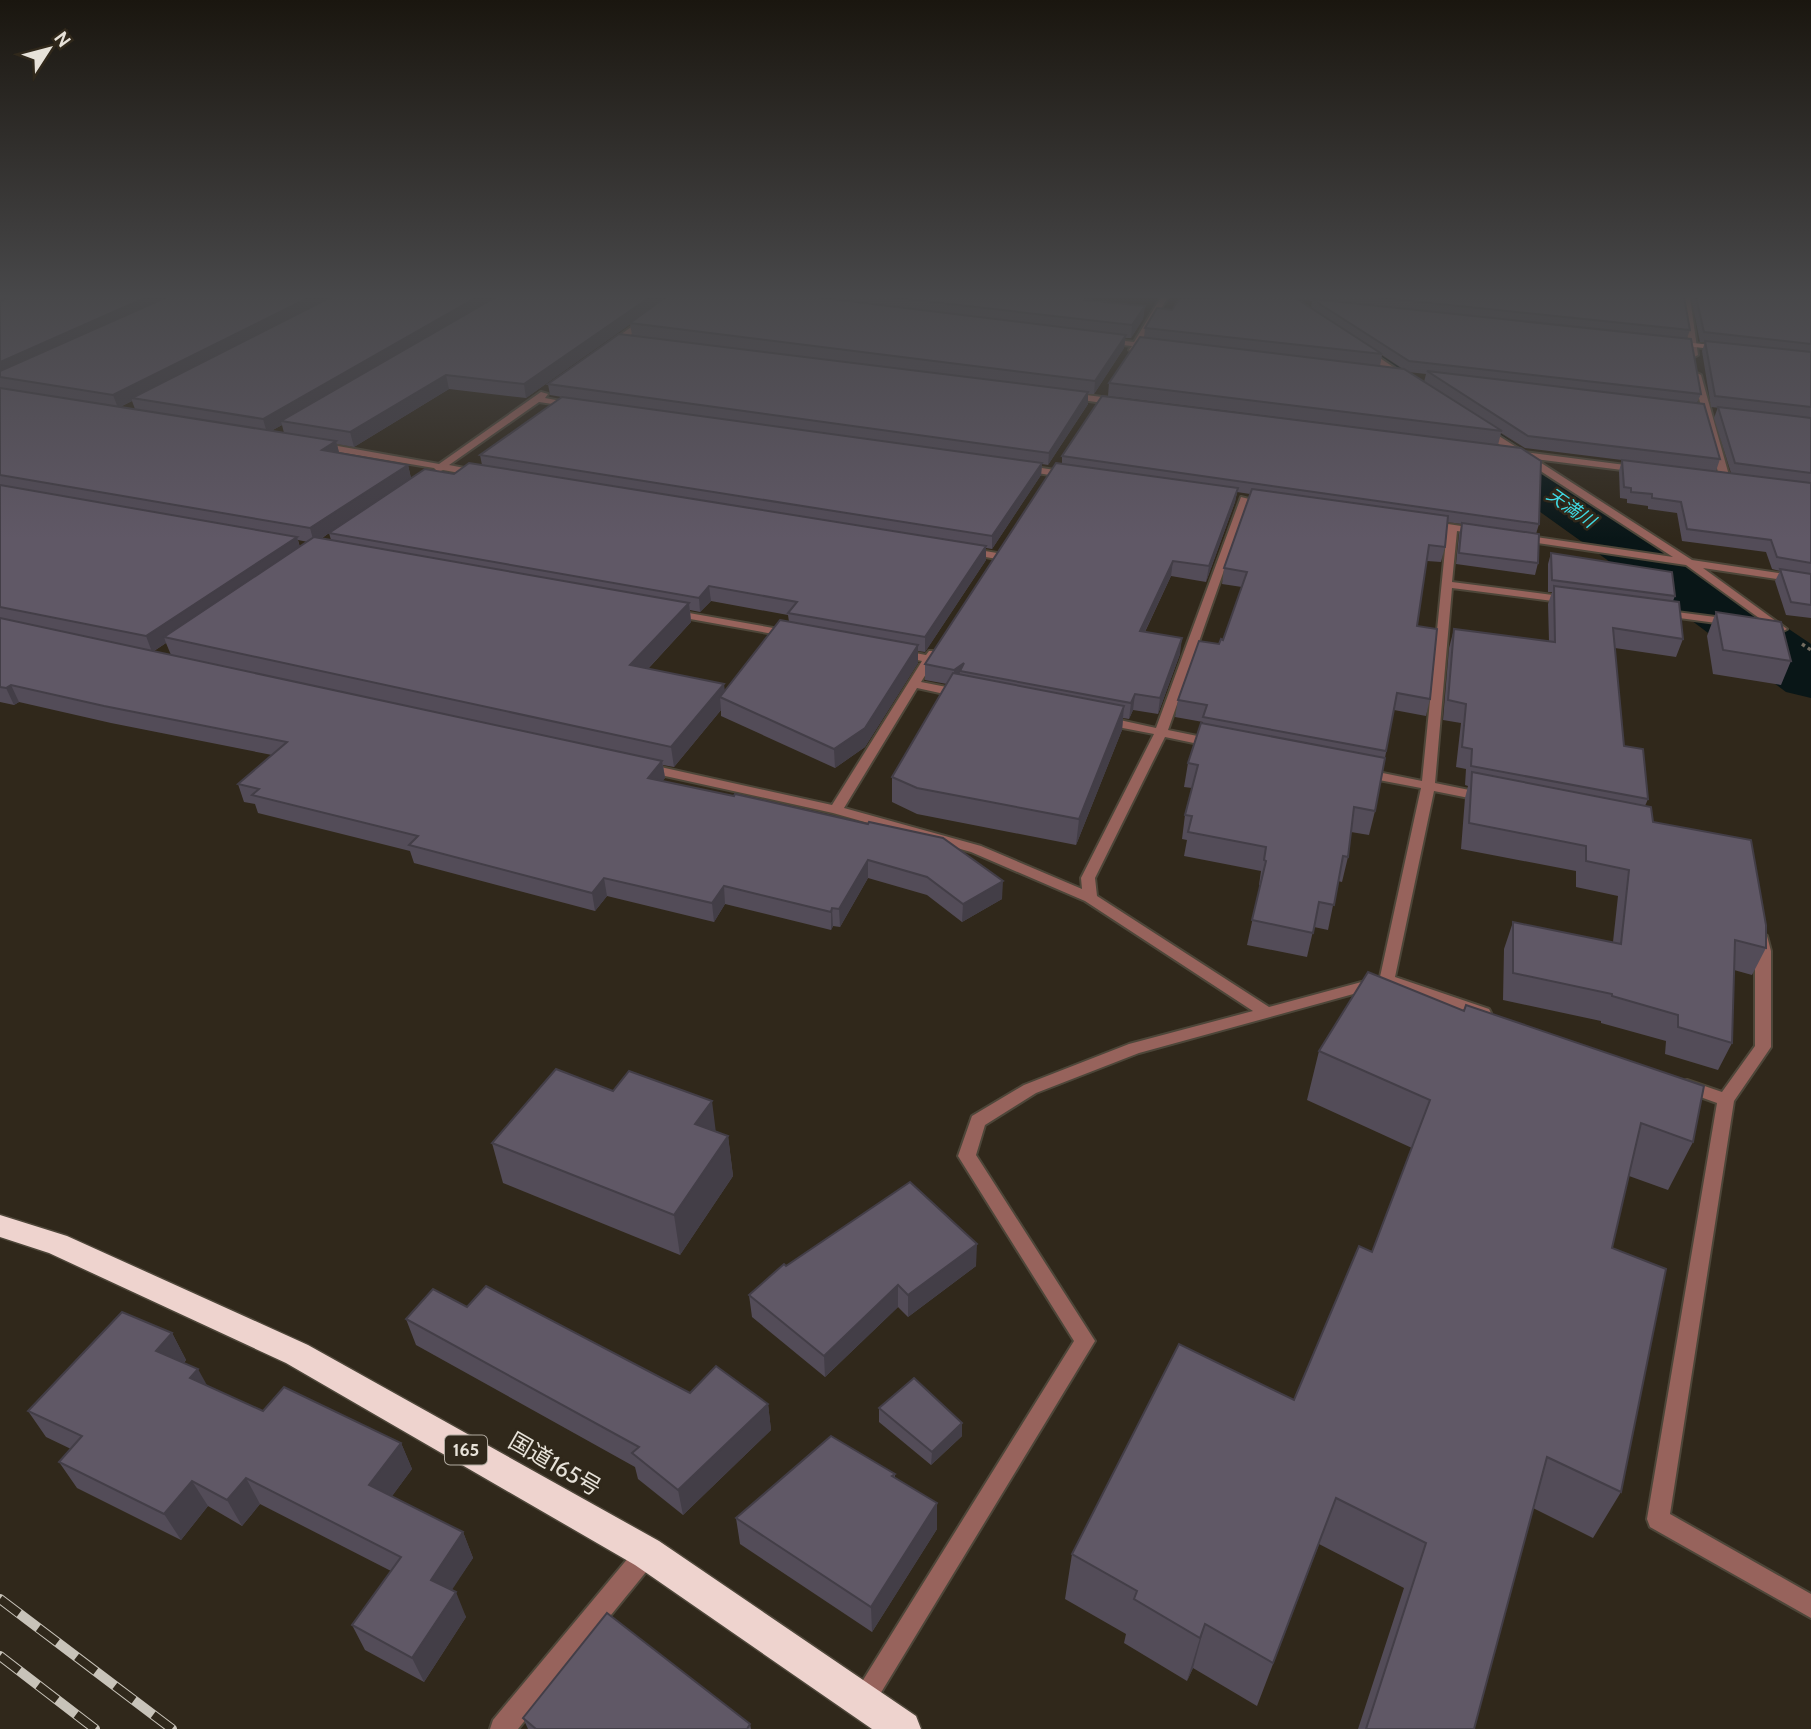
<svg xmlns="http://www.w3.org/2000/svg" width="1811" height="1729" viewBox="0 0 1811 1729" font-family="Cabin,'Noto Sans JP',sans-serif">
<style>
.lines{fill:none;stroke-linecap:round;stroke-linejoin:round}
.river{fill:#091617;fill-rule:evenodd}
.street-casing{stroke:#4d4639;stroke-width:4}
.secondary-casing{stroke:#4d4639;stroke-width:4}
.highway-casing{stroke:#4d4639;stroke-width:3}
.path{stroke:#736c60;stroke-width:3.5;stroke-dasharray:3.5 3.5;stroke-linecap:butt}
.street{fill:#97635c;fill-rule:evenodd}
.secondary{fill:#d68377;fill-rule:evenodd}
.highway{fill:#eed3ce;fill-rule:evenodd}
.rail-casing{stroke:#c8c3b9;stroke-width:10}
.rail{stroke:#30281b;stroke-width:8;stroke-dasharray:24;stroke-linecap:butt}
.wall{fill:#534c58;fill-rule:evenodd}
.shaded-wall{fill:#433e47}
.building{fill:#605866;stroke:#433e47;stroke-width:2}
.labels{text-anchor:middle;stroke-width:5;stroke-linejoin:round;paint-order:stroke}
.far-water-label{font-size:18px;font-style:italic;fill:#3fd9e3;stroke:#30281b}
.shield{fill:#30281b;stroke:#b0aaa0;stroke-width:2}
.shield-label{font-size:18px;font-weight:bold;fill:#e7e2d9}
.near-street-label{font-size:23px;fill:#e7e2d9;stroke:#30281b}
</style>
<rect width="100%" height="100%" fill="#30281b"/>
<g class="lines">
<path class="river" d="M1237,297H1289L1442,394L1811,644V698L1786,692L1687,617L1406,416L1243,306Z"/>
<g class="street-casing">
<g id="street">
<path d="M673,297H681L615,347H609V343Z"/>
<path d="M1161,297H1168L1141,342L1156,344V348L1139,347L1133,352L1129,350L1132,346L1104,343V339H1107L1134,342Z"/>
<path d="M1682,297H1690L1698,355L1694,357L1690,355Z"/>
<path d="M1365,350H1368L1408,377L1401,379L1362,354V350Z"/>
<path d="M1697,373L1701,375L1730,479L1728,481H1714L1709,478L1719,476L1693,375Z"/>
<path d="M541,392L548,394L545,398L577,404L573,407L539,402L449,465L480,471L482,473L477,476L443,470L438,472L434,468L321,449L316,446L321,443L439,464Z"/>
<path d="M1071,393L1117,399L1121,402L1117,405L1068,398V394Z"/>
<path d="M1482,429H1488L1524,452L1641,467V471L1638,472L1535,459L1692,560L1811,578V584L1703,568L1787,629L1781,632L1777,631L1686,565L1518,540L1517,538L1522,535L1673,557L1519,457L1513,456L1512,453L1482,433Z"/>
<path d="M1022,465L1068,472L1073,475L1068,478L1019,470L1017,468Z"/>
<path d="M1241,497L1249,499L1168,730L1217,740L1219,743L1213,747L1165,737L1095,878L1097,896L1269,1007L1380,977L1421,788L1363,777L1357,773L1363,769L1422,781L1447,530L1423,524L1428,521L1481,529L1482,531L1477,534L1457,531L1452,582L1568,597L1573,600L1568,603L1452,588L1435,783L1484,793L1491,797L1484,801L1434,791L1395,977L1489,1009L1491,1013L1489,1017L1483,1019L1386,985L1139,1053L1036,1093L985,1125L976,1155L1095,1341L871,1709L863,1713L855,1709L851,1701L855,1693L1074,1341L958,1156L972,1116L1024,1085L1129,1044L1253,1011L1085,901L971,852L833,813L647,772L641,768L647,764L832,805L922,661L895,655L893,653L899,650L926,655L929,651H937L939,653L921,682L967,691L969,694L963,698L917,688L844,808L981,846L1082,889L1081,878L1154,734L1102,724L1100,721L1106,717L1156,728Z"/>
<path d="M967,548L997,553L1002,556L997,559L963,553L962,551Z"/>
<path d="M672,610L790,631L796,634L790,637L668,615V611Z"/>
<path d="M1661,610L1731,619L1737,622L1731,625L1657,615V611Z"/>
<path d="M1760,931L1767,936L1771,951V1047L1734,1101L1670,1514L1811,1594V1618L1650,1527L1647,1519L1717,1103L1681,1090L1679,1086L1681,1082L1687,1080L1722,1092L1755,1046V951L1753,936Z"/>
<path d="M647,1542L655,1545L658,1553L655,1561L518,1729H490L493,1720L639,1545Z"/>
</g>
</g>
<g class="secondary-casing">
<path id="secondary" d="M1673,341L1722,346L1726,348L1722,350L1676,345L1672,343Z"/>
</g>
<g class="highway-casing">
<path id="highway" d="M0,1215L67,1236L308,1345L659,1541L916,1716L921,1729H872L635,1565L286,1363L49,1253L0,1237Z"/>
</g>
<path class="path" d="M1802,644L1811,650"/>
<use href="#street" class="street"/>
<use href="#secondary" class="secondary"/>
<use href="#highway" class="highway"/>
<g class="rail-casing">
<g id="rail">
<path d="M0,1599L172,1729"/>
<path d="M0,1656L95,1729"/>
</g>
</g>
<use href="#rail" class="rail"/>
</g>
<g class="wall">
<path d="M0,297H1094L1092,301L1145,306L1143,319L1131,338H1125L1124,348L1094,394H1088V404L1048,465L1042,464L1041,475L992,549L986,548V560L925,652L918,651V663L865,747L835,768L721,716V710L674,767L663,765L665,778L662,781L1002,899L962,922L927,895L868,878L840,927L833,926L831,930L725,904L714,922L607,896L595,911L414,863L410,851L258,813L255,804L244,802L238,784L272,755L111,723L19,702L14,705L0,702ZM630,324L632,335L548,384L550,395L562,397L480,455L482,465L454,474L411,478L408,465L339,453L337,444L354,447L449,389L526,398ZM132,401L135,409L120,407ZM282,425L284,433L271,431ZM329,533L331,540L321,539ZM298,540L308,542L300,547ZM711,601L788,615L789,622L725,690L648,669L691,622L690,610L700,612ZM166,643L171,655L154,651Z"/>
<path d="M1183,297H1684L1690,330L1687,338L1701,394L1697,403L1720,459L1716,471L1731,473L1714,418L1718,407L1811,418V618L1786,615L1775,581L1780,571L1772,569L1766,552L1682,541L1677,513L1648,509V506L1627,503V499L1620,498L1619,471L1622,460L1525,448L1501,433L1498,445L1108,396L1109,383L1144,338L1145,328L1172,310ZM1297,299L1312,301L1311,308ZM1382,355L1403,369L1380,366ZM1408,372L1426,374L1424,382Z"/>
<path d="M1691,297H1811V418L1711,407L1702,351L1705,342H1700Z"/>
<path d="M1062,456L1539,524L1536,534L1538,563L1535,575L1456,564L1459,534L1462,524L1447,522L1445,547L1441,562L1427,561L1417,626L1430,699L1426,716L1394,710L1375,811L1369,835L1351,832L1348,857L1342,882L1338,881L1328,930L1314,927L1307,957L1247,945L1260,885H1259L1261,871L1184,856L1187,840L1182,839L1185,815L1192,788L1184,787L1188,763L1203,722L1175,717L1178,700L1219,644L1223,640L1242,587L1222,584L1224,568L1250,494L1237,492L1235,502L1206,582L1171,576L1145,632L1180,654L1158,714L1133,710L1129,719L1123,718L1122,730L1076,845L917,814L892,802V777L947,684L925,680V664L1062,464Z"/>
<path d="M1551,553L1675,596L1673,601L1683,639L1676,657L1615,648L1624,746L1648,799L1645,806L1653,822L1766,948L1752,975L1734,970L1732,1043L1718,1070L1665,1054L1666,1041L1601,1023V1021L1503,1000L1504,949L1513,922L1613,942L1618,896L1576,887V871L1461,849L1465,798L1468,786L1465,785L1466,769L1456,767L1461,723L1443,720L1449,648L1454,629L1549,641L1548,604L1552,592H1548V564Z"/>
<path d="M1716,612L1791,661L1781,685L1713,674L1707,636Z"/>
<path d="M1368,972L1693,1142L1668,1190L1629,1176L1612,1248L1621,1492L1593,1538L1533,1508L1474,1729H1358L1404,1588L1319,1544L1257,1706L1193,1668L1187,1681L1124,1643L1126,1634L1065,1599L1072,1554L1294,1400L1372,1252L1412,1148L1307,1100L1319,1051Z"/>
<path d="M716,1131L728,1136L733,1176L680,1255L503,1183L492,1143Z"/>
<path d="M786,1266H976L908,1317L898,1307L825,1377L752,1317L749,1295Z"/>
<path d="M467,1307L690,1393L768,1404L771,1430L683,1515L638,1479L635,1467L416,1345L406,1319Z"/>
<path d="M172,1333L186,1360L184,1363L207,1386L263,1411L401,1443L412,1469L392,1496L463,1532L473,1558L451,1590L466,1617L424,1682L365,1650L352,1625L391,1571L260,1504L242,1526L208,1506L181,1540L77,1488L59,1462L71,1449L46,1437L28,1411Z"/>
<path d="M879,1408L962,1436L931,1465L879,1422Z"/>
<path d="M895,1474V1478L937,1529L872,1632L740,1544L736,1518Z"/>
<path d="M523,1718L750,1724L751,1729H528Z"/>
</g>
<g class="shaded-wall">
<path d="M147,297H178L0,377V362Z"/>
<path d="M310,297H337L132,398V401L118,408L113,395Z"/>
<path d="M477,297H500L281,421L282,425L267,433L263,419Z"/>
<path d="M650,297H669L526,398L524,384Z"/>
<path d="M1086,297H1094L1083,312L1084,300Z"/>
<path d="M1145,306L1143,319L1131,338L1132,325Z"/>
<path d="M1126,335L1124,348L1094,394L1095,381Z"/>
<path d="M446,375L449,389L354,447L350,432Z"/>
<path d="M1088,392V404L1048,465L1049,453Z"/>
<path d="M336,441L340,456L322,450Z"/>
<path d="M1042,463L1041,475L992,549V536Z"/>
<path d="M408,465L411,479L314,543L310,528Z"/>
<path d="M1238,488L1235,502L1206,582L1209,566Z"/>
<path d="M297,537L301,552L164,637L166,643L152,652L146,636Z"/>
<path d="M986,546V560L925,652V637Z"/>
<path d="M1173,561L1171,576L1138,646L1140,631Z"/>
<path d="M709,586L711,601L700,612L699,598Z"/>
<path d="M689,603L691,622L633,685L630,665Z"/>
<path d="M1182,638L1180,654L1158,714L1160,698Z"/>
<path d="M918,645V663L865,747L835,768L834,749Z"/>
<path d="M964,663L960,671L959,682L954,686V670Z"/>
<path d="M724,684L726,699L720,697L721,710L674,767L671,747Z"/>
<path d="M11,685L19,702L14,705L6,688Z"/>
<path d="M1135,694L1133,710L1129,719L1131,703Z"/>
<path d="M1124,706L1122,730L1076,845L1079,819Z"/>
<path d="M662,761L665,778L650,796L648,778Z"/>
<path d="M868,860V878L840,927L839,909Z"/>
<path d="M604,878L607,896L595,911L592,893Z"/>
<path d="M1003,881L1002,899L962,922L963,904Z"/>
<path d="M724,886L725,904L714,922L712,903Z"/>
<path d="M832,908L833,926L831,930V912Z"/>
<path d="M712,1101L717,1141L695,1124Z"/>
<path d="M728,1136L733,1176L680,1255L674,1215Z"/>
<path d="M977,1244L976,1266L908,1317V1295Z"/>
<path d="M898,1285V1307L825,1377L824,1356Z"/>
<path d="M172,1333L186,1360L171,1377L156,1351Z"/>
<path d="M198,1369L213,1396L190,1378Z"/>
<path d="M768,1404L771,1430L683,1515L678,1490Z"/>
<path d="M962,1423V1436L931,1465L932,1452Z"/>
<path d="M401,1443L412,1469L381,1511L369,1485Z"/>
<path d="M246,1478L260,1504L242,1526L227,1500Z"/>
<path d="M192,1481L208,1506L181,1540L164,1514Z"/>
<path d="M937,1503V1529L872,1632L871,1607Z"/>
<path d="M463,1532L473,1558L442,1605L431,1580Z"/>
<path d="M456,1592L466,1617L424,1682L412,1658Z"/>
<path d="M1205,1624L1193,1668L1187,1681L1200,1638Z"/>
</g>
<g class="building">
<path d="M10,297H147L0,362V301Z"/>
<path d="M167,297H310L113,395L0,377V371Z"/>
<path d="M331,297H477L263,419L132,398Z"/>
<path d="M496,297H650L524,384L446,375L350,432L281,421Z"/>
<path d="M666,297H815L1126,335L1095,381L630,323Z"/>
<path d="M889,297H1086L1084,300L1145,306L1132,325Z"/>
<path d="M1294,297L1382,354L1145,328L1157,308L1172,310L1180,298Z"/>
<path d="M1373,297H1684L1690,330Z"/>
<path d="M1696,297H1811V344L1704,332Z"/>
<path d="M1312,299L1691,339L1701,394L1409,361Z"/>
<path d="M619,334L1088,392L1049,453L548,384Z"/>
<path d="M1140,337L1404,369L1502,431L1109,383Z"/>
<path d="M1705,341L1811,352V407L1715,396Z"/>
<path d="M1427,371L1704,404L1720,459L1528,436Z"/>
<path d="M0,388L336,441L322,450L408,465L310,528L0,475Z"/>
<path d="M1102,396L1521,448L1541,461L1539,524L1062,456Z"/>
<path d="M562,397L1042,463L992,536L480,455Z"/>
<path d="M1718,407L1811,418V473L1735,463Z"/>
<path d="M1622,460L1811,483V563L1777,557L1771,540L1687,529L1681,502L1652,498V494L1631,492V488L1624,487Z"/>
<path d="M469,463L986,546L925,637L788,613L797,602L709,586L699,598L329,533L425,469L454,474Z"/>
<path d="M1056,463L1238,488L1209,566L1173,561L1140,631L1182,638L1160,698L1135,694L1131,703L960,671L964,663L954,670L925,664Z"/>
<path d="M0,485L297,537L146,636L0,607Z"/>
<path d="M1252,489L1448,516L1445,547L1429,545L1417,626L1437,629L1430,699L1397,693L1386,751L1203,717L1207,705L1178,700L1199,641L1219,644L1221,639L1223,640L1247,572L1224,568Z"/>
<path d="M1462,523L1539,534L1538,563L1459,553Z"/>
<path d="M314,537L689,603L630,665L724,684L671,747L164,637Z"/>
<path d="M1551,553L1672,572L1675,596L1552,580Z"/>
<path d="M1780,569L1811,574V605L1791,602Z"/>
<path d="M1554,586L1679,602L1683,639L1613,628L1624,746L1643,749L1648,799L1471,766L1472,749L1462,747L1466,704L1448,700L1454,629L1555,642Z"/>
<path d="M1716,612L1781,622L1791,661L1723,650Z"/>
<path d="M0,618L662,761L648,778L734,796L735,794L868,824L869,822L943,838L1003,881L963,904L927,877L868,860L839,909L832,908L831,912L724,886L712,903L604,878L592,893L409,845L418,836L252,795L259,789L238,784L287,742L104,706L11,685L6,688L0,687Z"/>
<path d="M780,620L918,645L865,728L834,749L720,697Z"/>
<path d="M953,673L1124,706L1079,819L917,788L892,777Z"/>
<path d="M1201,723L1385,758L1375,811L1354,807L1348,857L1343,856L1334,905L1319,902L1313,933L1252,920L1266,861L1264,860L1266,847L1188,832L1192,816L1185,815L1198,765L1188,763Z"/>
<path d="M1472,772L1651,807L1653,822L1751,840L1766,925V948L1735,940L1732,1043L1678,1027V1015L1612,996V994L1513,973V922L1621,944L1629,870L1586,861V846L1469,823Z"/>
<path d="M1368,972L1464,1011L1466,1005L1704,1086L1693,1142L1641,1123L1612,1248L1666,1269L1621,1492L1547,1457L1474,1729H1366L1426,1543L1336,1498L1273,1663L1205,1624L1200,1638L1134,1599L1137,1591L1072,1554L1179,1344L1294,1400L1359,1246L1372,1252L1430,1100L1319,1051Z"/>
<path d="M556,1069L613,1091L629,1071L712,1101L695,1124L728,1136L674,1215L492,1143Z"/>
<path d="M910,1182L977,1244L908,1295L898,1285L824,1356L749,1295L784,1264L786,1266Z"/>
<path d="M486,1286L690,1393L716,1366L768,1404L678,1490L632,1453L639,1447L406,1319L433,1289L467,1307Z"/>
<path d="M122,1312L172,1333L156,1351L198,1369L190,1378L263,1411L284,1387L401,1443L369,1485L463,1532L431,1580L456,1592L412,1658L352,1625L401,1557L246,1478L227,1500L192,1481L164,1514L59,1462L82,1436L28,1411Z"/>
<path d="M914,1378L962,1423L932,1452L879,1408Z"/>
<path d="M831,1436L895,1474L892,1476L937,1503L871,1607L736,1518Z"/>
<path d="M607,1613L750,1724L747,1729H536L523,1718Z"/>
</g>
<linearGradient id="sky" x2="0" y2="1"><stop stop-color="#1a160f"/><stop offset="0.55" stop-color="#48484a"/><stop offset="1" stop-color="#48484a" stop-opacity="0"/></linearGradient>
<rect width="1811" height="539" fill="url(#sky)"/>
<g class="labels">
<g class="far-water-label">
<text transform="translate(1571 508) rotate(35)" y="6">天満川</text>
</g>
<rect class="shield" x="445" y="1435.5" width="42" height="29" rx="5"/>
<g class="shield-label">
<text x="466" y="1456">165</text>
</g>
<g class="near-street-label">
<text transform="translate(555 1464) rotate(30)" y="8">国道165号</text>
</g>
</g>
<g transform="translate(49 49) rotate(54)" stroke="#30281b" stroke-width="5" paint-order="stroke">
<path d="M0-5L12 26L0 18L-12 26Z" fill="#e7e2d9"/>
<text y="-10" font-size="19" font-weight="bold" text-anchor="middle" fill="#e7e2d9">N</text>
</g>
</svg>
